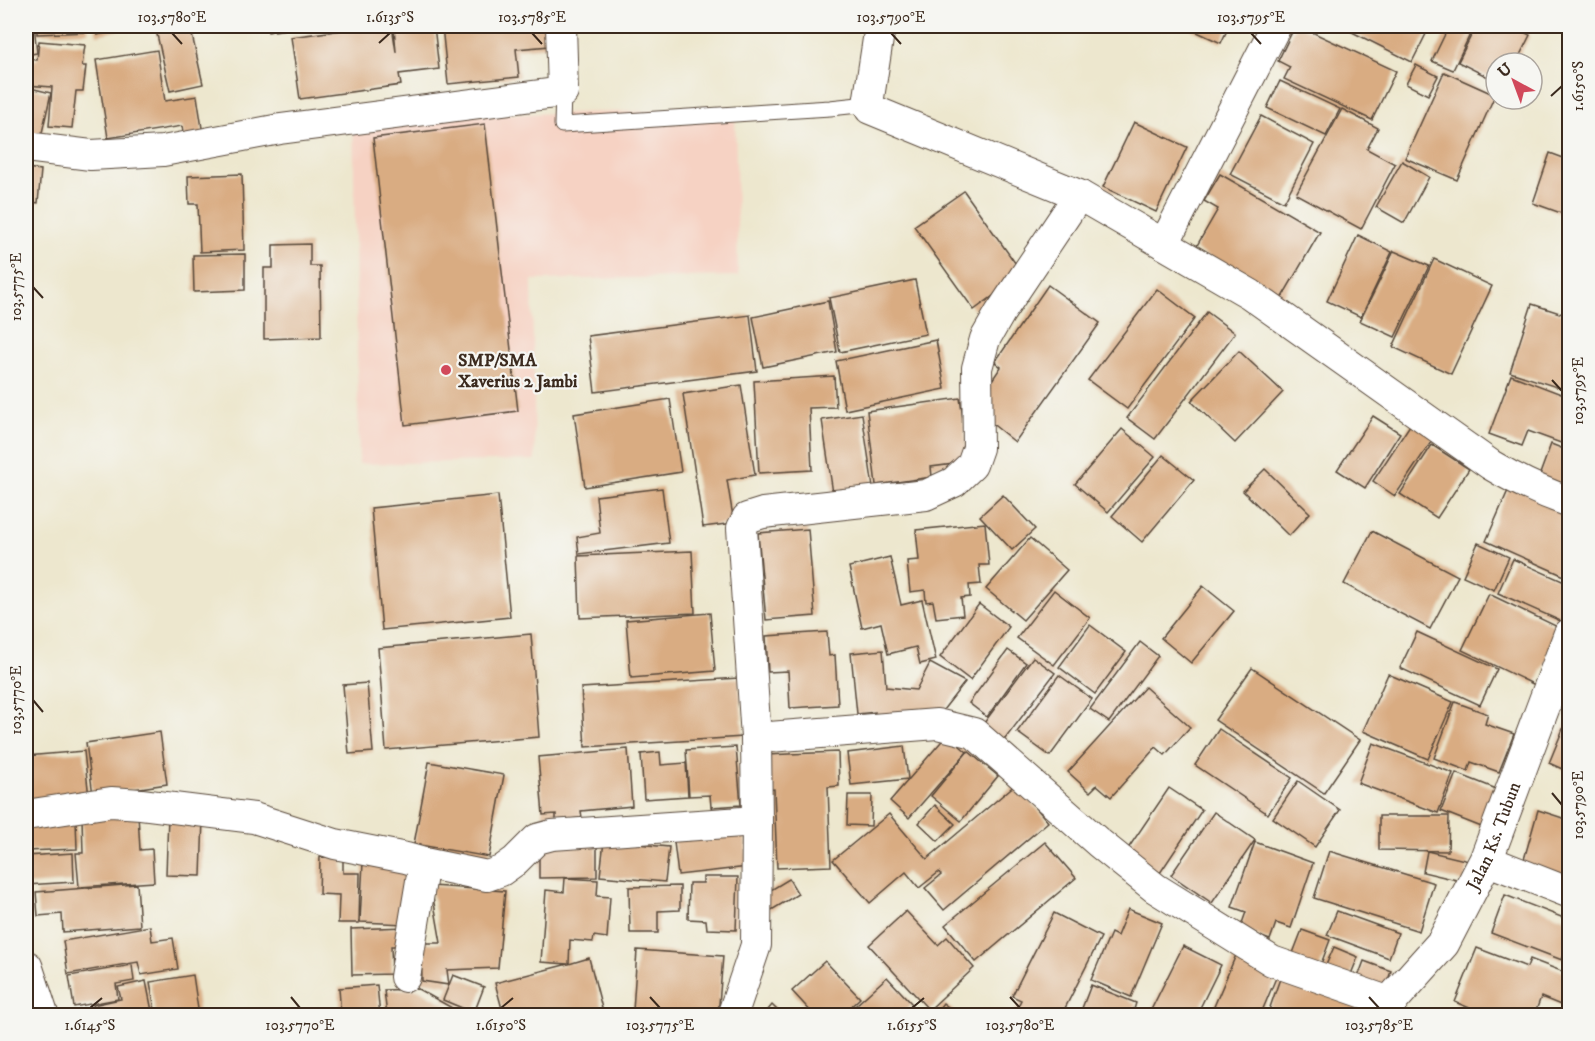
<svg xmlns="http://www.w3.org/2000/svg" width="1595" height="1041" viewBox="0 0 1595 1041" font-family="'IM FELL DW Pica',serif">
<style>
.built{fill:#f6d2c3}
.building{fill:#d9ac82}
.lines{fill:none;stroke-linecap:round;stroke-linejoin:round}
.lane-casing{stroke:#564638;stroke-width:17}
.street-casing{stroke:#564638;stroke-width:32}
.secondary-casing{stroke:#564638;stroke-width:35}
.lane{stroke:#fff;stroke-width:15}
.street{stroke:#fff;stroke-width:30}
.secondary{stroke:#fff;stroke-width:33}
.ticks{fill:none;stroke:#3b2a1e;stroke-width:2}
.poi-dot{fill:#d1495b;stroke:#f6f6f2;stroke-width:2}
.labels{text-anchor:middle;stroke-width:4.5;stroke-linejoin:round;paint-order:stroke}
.poi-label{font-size:18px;font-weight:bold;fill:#3b2a1e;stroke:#f6f6f2;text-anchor:start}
.street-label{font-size:18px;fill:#3b2a1e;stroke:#f6f6f2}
.neatline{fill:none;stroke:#3b2a1e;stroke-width:2}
.ticks-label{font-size:15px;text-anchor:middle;fill:#3b2a1e}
</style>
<rect width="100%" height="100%" fill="#f6f6f2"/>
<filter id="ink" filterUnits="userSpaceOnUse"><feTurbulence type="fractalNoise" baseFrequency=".0167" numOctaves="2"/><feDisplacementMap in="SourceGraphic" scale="12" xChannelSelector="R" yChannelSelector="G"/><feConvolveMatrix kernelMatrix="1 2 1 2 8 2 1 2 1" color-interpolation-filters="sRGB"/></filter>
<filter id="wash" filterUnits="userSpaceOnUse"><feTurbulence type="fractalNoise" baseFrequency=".008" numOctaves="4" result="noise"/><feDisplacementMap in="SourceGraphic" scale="24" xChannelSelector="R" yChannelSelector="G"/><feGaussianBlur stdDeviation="1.35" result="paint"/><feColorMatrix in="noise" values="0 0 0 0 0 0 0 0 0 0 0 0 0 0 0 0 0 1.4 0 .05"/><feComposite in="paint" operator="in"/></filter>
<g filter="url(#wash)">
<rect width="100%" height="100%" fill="#ede7ce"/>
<path class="built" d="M735,109L738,276L532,280L535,460L359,464L353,118Z"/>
<g id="blocks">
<g class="building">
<path d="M26,26H34L37,53L26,55Z"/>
<path d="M37,26H88V32L37,34Z"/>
<path d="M95,26H122L123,29L97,35Z"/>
<path d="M155,26H190L203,84L170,91Z"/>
<path d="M267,26H300L301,27L268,32Z"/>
<path d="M373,26H392L396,52L394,26H434L439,69L399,74L401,85L300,99L291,37Z"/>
<path d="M442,26H548L550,46L516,49L519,77L448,84Z"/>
<path d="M1184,26H1229L1221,43Z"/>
<path d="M1295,26H1299L1396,71L1372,120L1284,79L1290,67L1278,61Z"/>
<path d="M1340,26H1430L1412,62Z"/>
<path d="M1449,26H1474L1453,70L1432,61Z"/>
<path d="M1476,26H1511L1530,35L1516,63H1496V81L1458,62Z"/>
<path d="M39,41L85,45L82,66H86L83,91H76L72,128L49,126L52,87L26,85V59L37,60Z"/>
<path d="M157,50L165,101L197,96L204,141L185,144L182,126L108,138L96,60Z"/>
<path d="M1416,65L1438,76L1428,95L1406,84Z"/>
<path d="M1444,72L1495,95L1457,180L1405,158Z"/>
<path d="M1280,81L1340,109L1326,136L1267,108Z"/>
<path d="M26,87L51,93L39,146L26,143Z"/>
<path d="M1342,109L1378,128L1367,149L1395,164L1361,229L1296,194Z"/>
<path d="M1261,116L1314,144L1284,202L1230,174Z"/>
<path d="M1134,122L1187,147L1156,212L1103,187Z"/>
<path d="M485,124L518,411L405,425L373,138Z"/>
<path d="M1550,153L1569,160V216L1533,203Z"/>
<path d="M1402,161L1429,177L1404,223L1376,207Z"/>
<path d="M26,168L41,170L38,203L26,201Z"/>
<path d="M242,174L244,250L200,252L198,204H189L188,176Z"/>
<path d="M1220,174L1320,232L1281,299L1195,249L1218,209L1204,201Z"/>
<path d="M964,191L1023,274L974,310L914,226Z"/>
<path d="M1358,235L1392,252L1361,317L1327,301Z"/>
<path d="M310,244V266H320L321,337L264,339V268H273V245Z"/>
<path d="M1394,251L1429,266L1395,337L1360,321Z"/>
<path d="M245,254V290L194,292L193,255Z"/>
<path d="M1434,259L1492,286L1451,374L1393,347Z"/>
<path d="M915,280L926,334L840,352L829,298Z"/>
<path d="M1048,285L1100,323L1015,442L980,414V398L1001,367L995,362Z"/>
<path d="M1157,289L1195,318L1127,409L1088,380Z"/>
<path d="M828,301L837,352L763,367L753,317Z"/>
<path d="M1532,304L1569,316V391L1510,372Z"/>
<path d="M1207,312L1235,333L1155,439L1127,418Z"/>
<path d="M750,315L757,371L595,392L588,336Z"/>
<path d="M936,340L945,389L845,410L836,361Z"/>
<path d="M1239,351L1283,392L1235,443L1191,401Z"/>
<path d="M1511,375L1569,397V446L1528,431L1522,446L1489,434Z"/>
<path d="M834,376L836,407L809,408L812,470L759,473L754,381Z"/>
<path d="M741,385L755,475L727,480L734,523L703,527L683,394Z"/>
<path d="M960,398L969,462L931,467L932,477L876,485L867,411Z"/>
<path d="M670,399L681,472L585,487L574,414Z"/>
<path d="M862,414L874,494L834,500L822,420Z"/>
<path d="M1373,416L1400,433L1365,488L1337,470Z"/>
<path d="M1414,419L1437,433L1395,496L1373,481Z"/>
<path d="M1122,429L1155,457L1108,512L1075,484Z"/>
<path d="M1551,444L1569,451V494L1537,482Z"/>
<path d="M1432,445L1469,469L1437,518L1400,494Z"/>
<path d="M1163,455L1194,480L1142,542L1112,516Z"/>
<path d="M1265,469L1310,513L1289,536L1243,491Z"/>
<path d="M1510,486L1569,512V578L1486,541Z"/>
<path d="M662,488L669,543L579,554L577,537L600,533L596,496Z"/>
<path d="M498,495L510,617L382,630L371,508Z"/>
<path d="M1003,495L1035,529L1012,550L980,516Z"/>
<path d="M985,523L989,565H979L981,584L969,585L970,597L961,598L963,615L936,618L933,601L926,602L925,590L910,592L907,561L919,560L916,530Z"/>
<path d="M808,529L815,616L766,620L758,533Z"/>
<path d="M1372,531L1458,576L1430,629L1344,584Z"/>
<path d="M1030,538L1067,570L1023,620L986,589Z"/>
<path d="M1478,543L1509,557L1494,590L1463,576Z"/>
<path d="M692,551L695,613L580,618L578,556Z"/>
<path d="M890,557L901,605L922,600L936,660L920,664L916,647L888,654L881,623L862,628L849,567Z"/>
<path d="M1513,559L1569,584V614L1565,623L1498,593Z"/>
<path d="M1203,586L1234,611L1191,663L1161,638Z"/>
<path d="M1054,590L1090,618L1054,665L1017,638Z"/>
<path d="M1489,594L1562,629L1535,685L1462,650Z"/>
<path d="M979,604L1009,627L970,680L940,657Z"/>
<path d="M710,613L715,671L631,678L626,620Z"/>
<path d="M1090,625L1126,652L1095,694L1059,667Z"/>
<path d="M827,632L829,656L835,655L838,705L790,708L788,671L768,672L766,636Z"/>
<path d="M1417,632L1497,669L1480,705L1400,668Z"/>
<path d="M531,634L539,737L386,750L378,648Z"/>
<path d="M1140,642L1158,656L1109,722L1090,709Z"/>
<path d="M883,650L886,687L916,690L930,663L965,682L936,719L872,724L875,712L857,714L851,653Z"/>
<path d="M1008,650L1026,663L987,717L969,703Z"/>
<path d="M1033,657L1055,673L1002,743L981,727Z"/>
<path d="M1252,668L1360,740L1324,793L1215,720Z"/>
<path d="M1388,674L1453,702L1428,759L1363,731Z"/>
<path d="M1059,675L1092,699L1050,756L1017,732Z"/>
<path d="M739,678L743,737L585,747L581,688Z"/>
<path d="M367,683L373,752L349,754L343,685Z"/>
<path d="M1145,687L1190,727L1165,755L1156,747L1111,797L1097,785L1090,792L1068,772Z"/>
<path d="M1455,702L1488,714L1485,724L1514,734L1499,772L1471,762L1468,771L1434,758Z"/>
<path d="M1565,724L1569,726V772L1549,763Z"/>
<path d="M1219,729L1292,778L1268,814L1195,765Z"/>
<path d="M160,732L167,784L93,795L86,743Z"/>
<path d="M947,735L967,752L909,818L890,801Z"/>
<path d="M1373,743L1453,773L1438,813L1358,783Z"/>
<path d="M904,746L908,779L851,785L847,753Z"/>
<path d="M736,747L741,805L711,807L710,795L689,796L686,750Z"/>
<path d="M628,749L632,806L581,811L582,818L556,820V814L543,815L538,757Z"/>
<path d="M84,751L89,798L26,804V756Z"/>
<path d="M968,751L998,776L961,821L931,796Z"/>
<path d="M660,752L661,765L686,763L688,796L644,799L641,754Z"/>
<path d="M838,752L839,786L828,787L831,866L777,868L774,789L767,790L765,755Z"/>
<path d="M429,762L504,775L489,857L414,844Z"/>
<path d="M1456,773L1504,792L1489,830L1441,811Z"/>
<path d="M1298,781L1340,810L1315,847L1273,818Z"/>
<path d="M1016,784L1048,822L944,910L925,888L941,875L939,872L919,888L906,872L870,903L833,860L889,814L927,859Z"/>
<path d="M1169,788L1202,810L1156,879L1123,856Z"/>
<path d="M848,795H872L871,826L847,825Z"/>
<path d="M935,805L955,824L938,841L919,823Z"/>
<path d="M1538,810L1569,820V884L1521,870Z"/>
<path d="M1214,812L1255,840L1212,903L1171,875Z"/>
<path d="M138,814L140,850L152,849L154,882L79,887L76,853H83L82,818Z"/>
<path d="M168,816L203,818L201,876L166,875Z"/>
<path d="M1379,816H1449L1448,851L1379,850Z"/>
<path d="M76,820L77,849L26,851V823Z"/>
<path d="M744,827L748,867L678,875L673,834Z"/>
<path d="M597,836V877L539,878V847Z"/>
<path d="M604,841L669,847L665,882L600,876Z"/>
<path d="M1045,842L1076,878L976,962L945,925Z"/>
<path d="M1255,842L1313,863L1291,928L1276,923L1270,940L1240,929L1246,912L1232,907Z"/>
<path d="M1329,851L1434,883L1419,931L1314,898Z"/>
<path d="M1427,851L1469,861L1465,882L1423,872Z"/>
<path d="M73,853L74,882L26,885V856Z"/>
<path d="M320,857L343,858V873H360L359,923H338L339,895L319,894Z"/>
<path d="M363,862L409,865L406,924L360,922Z"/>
<path d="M703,877H738L736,930L707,929L706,920L688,919L689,883H703Z"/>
<path d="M565,878L598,880L597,896L610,897L607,938L594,936L593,942L570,940L569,964L589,958L604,1016H504L495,983L568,964L541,962L546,890L564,892Z"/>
<path d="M789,879L798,894L770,911L761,896Z"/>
<path d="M137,884L140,926L63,932L62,914L38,916L36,892Z"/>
<path d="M431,886L505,891L498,968L447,970L449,985L422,981L421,943H441Z"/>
<path d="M680,886V910L658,911V933H630L629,887Z"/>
<path d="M1505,895L1569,920V941L1562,960L1491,933Z"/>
<path d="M1128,909L1162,923L1131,997L1091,980L1111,933L1117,936Z"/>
<path d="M906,911L938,945L947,937L974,968L929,1010L869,945Z"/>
<path d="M1337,911L1398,933L1389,958L1327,935Z"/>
<path d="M1054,913L1101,937L1061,1016H1013L1021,1000L1012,996Z"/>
<path d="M150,926L152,941L173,938L178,969L141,975L138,962L68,974L63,941Z"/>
<path d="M406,927V946H391L392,974L352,975L351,929Z"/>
<path d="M1302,930L1330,940L1318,972L1290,961Z"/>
<path d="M1183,946L1221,965L1196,1016H1148Z"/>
<path d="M1334,947L1358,957L1347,984L1322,974Z"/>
<path d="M1477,948L1527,967L1530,959L1569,974V989L1563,1006L1541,997L1534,1016H1489L1455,1002Z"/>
<path d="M637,950L723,956L718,1016H682L633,1011Z"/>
<path d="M1236,955L1278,973L1260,1016H1210Z"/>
<path d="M825,961L860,998L841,1016H815L792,991Z"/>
<path d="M1364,961L1391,971L1382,998L1354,988Z"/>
<path d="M132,965L134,981L116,984L118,999L74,1007L69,976Z"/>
<path d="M1283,970L1368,1001L1363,1016H1267Z"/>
<path d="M193,975L199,1016H156L150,982Z"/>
<path d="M453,975L484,987L474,1013L443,1000Z"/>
<path d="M887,977L912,1004L899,1016H844Z"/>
<path d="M146,981L153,1016H95L93,1005L121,999L118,987Z"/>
<path d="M377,985L380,1016H341L339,988Z"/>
<path d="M1091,985L1136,1003L1132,1016H1079Z"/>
<path d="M418,989L452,1008L453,1016H387L384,990Z"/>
<path d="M943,1003L960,1016H933Z"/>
<path d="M772,1005L783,1016H763Z"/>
</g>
</g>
</g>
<g filter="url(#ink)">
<use href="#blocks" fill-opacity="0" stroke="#564638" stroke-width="1.5"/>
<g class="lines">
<g class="lane-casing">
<path id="lane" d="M563,92L562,125L830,108L868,104"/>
</g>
<g class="street-casing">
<g id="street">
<path d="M880,26L868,104L870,109L1079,195L1250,294L1491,465C1516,480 1541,492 1570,502"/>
<path d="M26,147L91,155L163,151L280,129L563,92L561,26"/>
<path d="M1164,244L1276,26"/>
<path d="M756,738L742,528L747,518L763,513L926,495L954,482L972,465L978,448L977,368L985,339L1000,313L1079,195"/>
<path d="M26,815L111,802L141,804L254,818L335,844L406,858L424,863L405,977"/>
<path d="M1486,860L1570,893"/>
<path d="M424,863L487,876L501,871L515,861L537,839L552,835L757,821"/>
<path d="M732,1016L756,945L757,821L756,738L937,724L974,733L1099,843L1155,888L1272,961L1390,1002"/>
</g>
</g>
<g class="secondary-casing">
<g id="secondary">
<path d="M26,967L42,1016"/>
<path id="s1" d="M1382,1016L1390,1002L1443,943L1486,860L1570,635"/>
</g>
</g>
<use href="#lane" class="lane"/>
<use href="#street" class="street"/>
<use href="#secondary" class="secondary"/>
</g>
</g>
<path class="ticks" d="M172,33L182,44M532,33L542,44M891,33L901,44M1251,33L1261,44M379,43L390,33M1551,96L1562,86M33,287L43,298M1552,380L1562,391M33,700L43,712M1552,793L1562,805M291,997L300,1008M650,997L660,1008M1010,997L1020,1008M1369,997L1379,1008M90,1008L102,998M501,1008L513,998M912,1008L924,998"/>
<circle class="poi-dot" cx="446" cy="370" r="6"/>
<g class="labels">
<g class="poi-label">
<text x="458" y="366">SMP/SMA<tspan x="458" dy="21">Xaverius 2 Jambi</tspan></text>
</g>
<g class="street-label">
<text dy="6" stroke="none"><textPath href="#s1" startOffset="214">Jalan Ks. Tubun</textPath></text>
</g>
</g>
<rect width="1595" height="1041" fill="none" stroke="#f6f6f2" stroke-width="66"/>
<g transform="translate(1514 81) rotate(319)"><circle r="28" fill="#f6f6f2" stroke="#aba49d" stroke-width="1.5"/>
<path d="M0-4.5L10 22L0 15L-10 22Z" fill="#d1495b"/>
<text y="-9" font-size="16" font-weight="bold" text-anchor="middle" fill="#3b2a1e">U</text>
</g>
<rect x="33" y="33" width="1529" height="975" class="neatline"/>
<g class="ticks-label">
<text x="172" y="22">103.5780°E</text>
<text x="390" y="22">1.6135°S</text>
<text x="532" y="22">103.5785°E</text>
<text x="891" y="22">103.5790°E</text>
<text x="1251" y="22">103.5795°E</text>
<text transform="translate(1578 86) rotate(-90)" y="5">1.6150°S</text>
<text transform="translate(16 287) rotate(-90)" y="5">103.5775°E</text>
<text transform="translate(1578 391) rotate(-90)" y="5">103.5795°E</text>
<text transform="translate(16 700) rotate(-90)" y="5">103.5770°E</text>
<text transform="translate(1578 805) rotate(-90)" y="5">103.5790°E</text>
<text x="90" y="1030">1.6145°S</text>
<text x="300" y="1030">103.5770°E</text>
<text x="501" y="1030">1.6150°S</text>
<text x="660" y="1030">103.5775°E</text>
<text x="912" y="1030">1.6155°S</text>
<text x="1020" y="1030">103.5780°E</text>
<text x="1379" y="1030">103.5785°E</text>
</g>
</svg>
